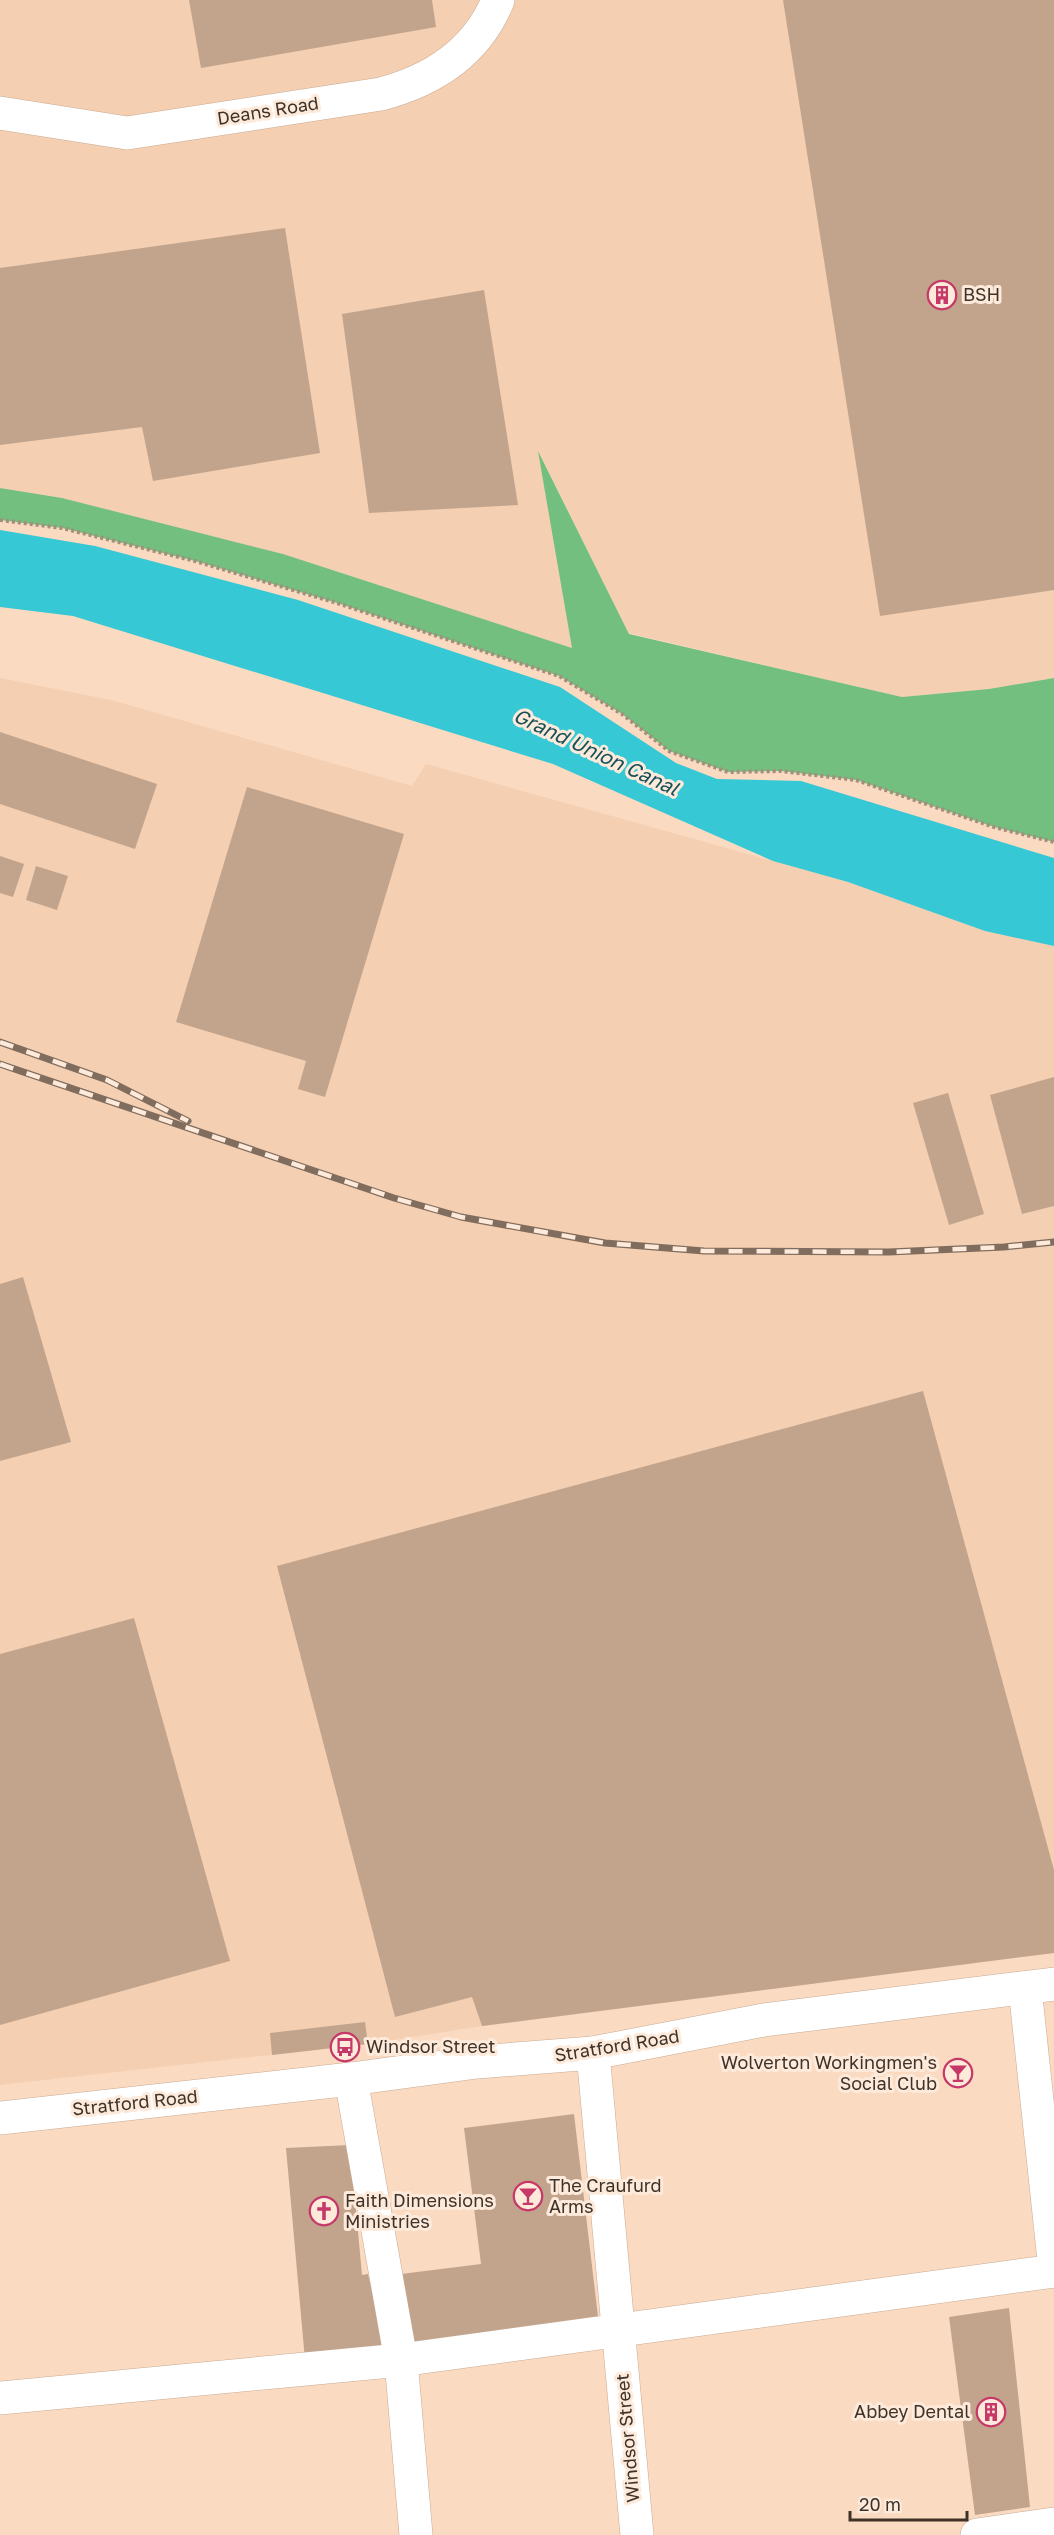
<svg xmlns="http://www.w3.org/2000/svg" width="1054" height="2535" viewBox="0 0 1054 2535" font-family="'Golos Text',sans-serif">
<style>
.built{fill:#f4cfb1}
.forest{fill:#73bf80}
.water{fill:#36c8d5}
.building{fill:#c2a48d}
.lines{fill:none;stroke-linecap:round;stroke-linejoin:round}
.minor-casing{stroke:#c9ab93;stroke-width:34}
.path{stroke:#a48d7b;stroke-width:4;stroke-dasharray:3 3;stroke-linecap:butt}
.minor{stroke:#fff;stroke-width:33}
.rail-casing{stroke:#806d5e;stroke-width:7}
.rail{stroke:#fdeadb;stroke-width:4.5;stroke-dasharray:14;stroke-linecap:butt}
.labels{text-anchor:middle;stroke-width:6;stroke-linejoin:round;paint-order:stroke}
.street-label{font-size:18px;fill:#3f3329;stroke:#fdeadb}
.poi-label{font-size:18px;fill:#3f3329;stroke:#fdeadb;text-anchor:start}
.water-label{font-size:20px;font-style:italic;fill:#155157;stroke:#fdeadb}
</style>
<rect width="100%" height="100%" fill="#fadac1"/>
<g class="built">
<path d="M0,0H1054V678L989,689L902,697L629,633L540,454L572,648L283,554L62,498L0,488Z"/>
<path d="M0,678L111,700L412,786L426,764L848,882L985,931L1054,946V1953L482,2026L368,2044L0,2085Z"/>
</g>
<path class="forest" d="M538,451L629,634L902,697L989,689L1054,678V842L994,827L856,780L781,771L728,772L669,751L622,714L559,676L337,603L195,561L62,528L0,520V488L62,498L283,554L572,648Z"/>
<path class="water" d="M0,530L95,546L298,600L560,687L676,763L717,779L801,781L1054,858V946L985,931L848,882L773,861L553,764L73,616L0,607Z"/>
<g class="building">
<path d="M189,0H432L436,27L201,68Z"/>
<path d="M783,0H1054V590L880,616Z"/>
<path d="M285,228L320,453L153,481L142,427L0,445V268Z"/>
<path d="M484,290L518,505L369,513L342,314Z"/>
<path d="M0,732L157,784L135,849L0,804Z"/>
<path d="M247,787L404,834L325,1097L298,1089L306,1061L176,1022Z"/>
<path d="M0,856L24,864L13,897L0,893Z"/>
<path d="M36,866L68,876L57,910L26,900Z"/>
<path d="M1054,1077V1206L1022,1214L990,1095Z"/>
<path d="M948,1093L984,1214L949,1225L913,1103Z"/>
<path d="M23,1277L71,1442L0,1461V1284Z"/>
<path d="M923,1391L1054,1870V1953L482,2026L472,1997L395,2017L277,1566Z"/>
<path d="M134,1618L230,1961L0,2025V1654Z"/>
<path d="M365,2022L368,2044L272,2055L270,2033Z"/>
<path d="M574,2114L599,2325L410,2348L401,2274L481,2264L464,2128Z"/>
<path d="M350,2145L362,2275L368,2274L386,2351L305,2360L286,2148Z"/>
<path d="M1009,2308L1030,2507L975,2515L949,2317Z"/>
</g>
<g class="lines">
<g class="minor-casing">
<g id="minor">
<path d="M0,113L127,133L381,94C434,80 477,52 498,0"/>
<path d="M1025,1988L1054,2260"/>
<path d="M593,2053L637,2535"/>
<path d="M351,2079L401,2360L416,2535"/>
<path d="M0,2118L351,2079L477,2062L593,2053L764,2020L1054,1984"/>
<path d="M0,2398L401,2360L1054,2271"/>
<path d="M977,2535L1054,2524"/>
</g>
</g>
<path class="path" d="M0,520L62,528L195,561L337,603L559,676L622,714L669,751L728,772L781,771L856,780L994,827L1054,842"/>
<use href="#minor" class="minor"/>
<g class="rail-casing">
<g id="rail">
<path d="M0,1042L107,1080L188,1121"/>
<path d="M0,1064L394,1198L461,1217L605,1243L704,1251L889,1252L1004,1247L1054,1242"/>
</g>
</g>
<use href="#rail" class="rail"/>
</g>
<defs>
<g id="building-ring" transform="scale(1.5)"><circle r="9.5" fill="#fdeadb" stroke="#c53867" stroke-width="1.5"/><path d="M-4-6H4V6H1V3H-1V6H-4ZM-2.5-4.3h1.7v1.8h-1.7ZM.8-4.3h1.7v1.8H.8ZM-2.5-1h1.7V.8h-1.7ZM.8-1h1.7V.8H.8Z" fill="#c53867"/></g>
<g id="bus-ring" transform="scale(1.5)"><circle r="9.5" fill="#fdeadb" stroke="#c53867" stroke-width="1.5"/><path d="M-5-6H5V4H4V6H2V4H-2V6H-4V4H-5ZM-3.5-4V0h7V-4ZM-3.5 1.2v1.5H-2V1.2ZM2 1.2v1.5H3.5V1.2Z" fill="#c53867"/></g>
<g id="bar-ring" transform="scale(1.5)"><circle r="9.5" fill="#fdeadb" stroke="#c53867" stroke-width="1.5"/><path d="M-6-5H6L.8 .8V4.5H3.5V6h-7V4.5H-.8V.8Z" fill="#c53867"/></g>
<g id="church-ring" transform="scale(1.5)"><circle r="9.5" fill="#fdeadb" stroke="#c53867" stroke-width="1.5"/><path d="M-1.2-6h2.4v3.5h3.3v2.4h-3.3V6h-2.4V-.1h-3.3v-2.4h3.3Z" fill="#c53867"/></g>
</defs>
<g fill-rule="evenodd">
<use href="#building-ring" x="942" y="295"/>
<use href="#bus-ring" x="345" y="2047"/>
<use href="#bar-ring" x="958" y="2073"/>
<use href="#bar-ring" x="528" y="2196"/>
<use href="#church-ring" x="324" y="2211"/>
<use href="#building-ring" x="991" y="2412"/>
</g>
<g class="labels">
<g class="street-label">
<text transform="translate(268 111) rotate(-9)" y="6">Deans Road</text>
<text transform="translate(617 2046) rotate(-9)" y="6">Stratford Road</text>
<text transform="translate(135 2103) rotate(-6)" y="6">Stratford Road</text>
<text transform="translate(628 2438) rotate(-95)" y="6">Windsor Street</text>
</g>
<g class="poi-label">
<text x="963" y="301">BSH</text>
<text x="366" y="2053">Windsor Street</text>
<text x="937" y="2069" text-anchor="end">Wolverton Workingmen's<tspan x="937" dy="21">Social Club</tspan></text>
<text x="549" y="2192">The Craufurd<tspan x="549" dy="21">Arms</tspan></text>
<text x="345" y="2207">Faith Dimensions<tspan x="345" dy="21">Ministries</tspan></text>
<text x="970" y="2418" text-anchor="end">Abbey Dental</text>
</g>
<g class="water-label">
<text transform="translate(596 752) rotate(25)" y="7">Grand Union Canal</text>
</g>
</g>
<path d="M850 2511v9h117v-9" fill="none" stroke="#3f3329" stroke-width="3"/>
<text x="859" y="2511" font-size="18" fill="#3f3329" stroke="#fdeadb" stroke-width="4.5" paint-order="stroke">20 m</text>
</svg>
